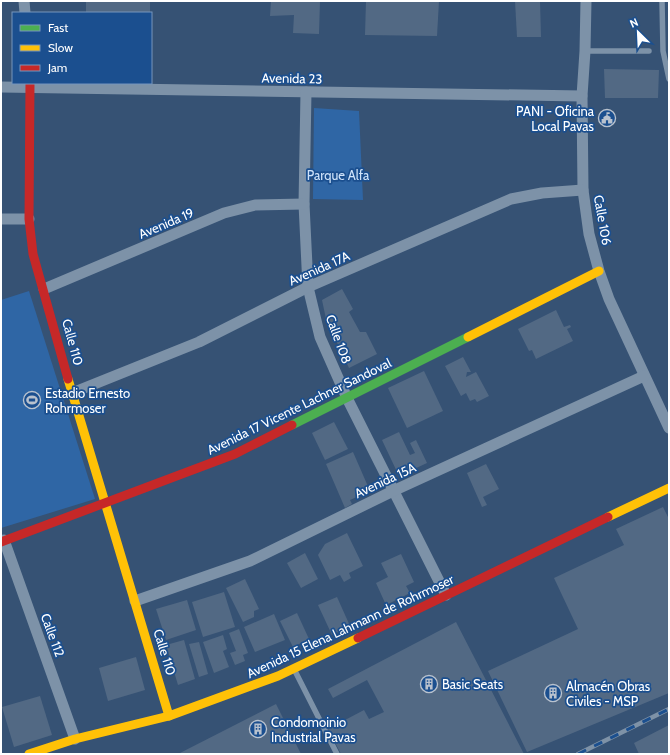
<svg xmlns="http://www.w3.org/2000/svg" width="670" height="755" viewBox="0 0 670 755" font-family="Cabin,sans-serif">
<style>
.green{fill:#2f66a5}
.building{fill:#526984}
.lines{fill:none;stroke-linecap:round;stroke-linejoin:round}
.lane{stroke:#7d92a8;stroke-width:5.5}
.street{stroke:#7d92a8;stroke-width:11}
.fast{stroke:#4caf50;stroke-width:9}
.slow{stroke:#ffc107;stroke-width:9}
.jam{stroke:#c62828;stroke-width:9}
.rail-casing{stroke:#7e92a7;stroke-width:4.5}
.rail{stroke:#1b4f8f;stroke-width:3;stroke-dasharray:9;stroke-linecap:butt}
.labels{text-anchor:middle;stroke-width:3.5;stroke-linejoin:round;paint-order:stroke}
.street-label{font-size:13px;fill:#fff;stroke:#1b4f8f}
.poi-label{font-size:13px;fill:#fff;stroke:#1b4f8f;text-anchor:start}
.park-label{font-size:13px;fill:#cfe3fa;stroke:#1b4f8f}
</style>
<rect width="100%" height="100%" fill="#365274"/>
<g class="green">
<path d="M314,108L359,111L363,200L313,199Z"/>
<path d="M29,291L95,499L1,528V300Z"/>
</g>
<g class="building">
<rect x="86" y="1" width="64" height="12"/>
<path d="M271,1H320L319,34L293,33L294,15L270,16Z"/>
<path d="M366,1H439L437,36L365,35Z"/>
<path d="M515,1H540L541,37H517Z"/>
<path d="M604,69L659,70L658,98H605Z"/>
<path d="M342,289L353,309L349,312L360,332H366L377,354L349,368L326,319L322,300Z"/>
<path d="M556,310L564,327L570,325L571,327L567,329L573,341L536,359L532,350L529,351L518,329Z"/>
<path d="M463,357L471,372H467L466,377L476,372L489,396L477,402L475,399L470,401L466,393L461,396L445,366Z"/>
<path d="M424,371L443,411L407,428L388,388Z"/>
<path d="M334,422L348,449L325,460L312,433Z"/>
<path d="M399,432L410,455L415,453L410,443L416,440L427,463L399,476L382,440Z"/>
<path d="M353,452L370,491L350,500L352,504L345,508L326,464Z"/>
<path d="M486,464L499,489L483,497L487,505L482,507L467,473Z"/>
<path d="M663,507L669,519V693L527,752L488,671L578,629L554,578L624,545L616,529Z"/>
<path d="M347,533L363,566L349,573L351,578L344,582L340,575L330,580L318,555L325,544Z"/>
<path d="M305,553L318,579L301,588L287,563Z"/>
<path d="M401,554L414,582L406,586L410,593L386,605L376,583L388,577L381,563Z"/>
<path d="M245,579L259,609L254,611V617L243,622L226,588Z"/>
<path d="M224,592L235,627L203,637L192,602Z"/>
<path d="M337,597L350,626L332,635L318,605Z"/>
<path d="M187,600L196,630L166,640L156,609Z"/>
<path d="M297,613L309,639L293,647L280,621Z"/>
<path d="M274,614L285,640L255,652L244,627Z"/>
<path d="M456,622L524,754H341L328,729L364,710L369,719L384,712L367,680L333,698L328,689Z"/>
<path d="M239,629L248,653L243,655L245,661L235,665L230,653L236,651L229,633Z"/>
<path d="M223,635L227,649L223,651L229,667L214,673L203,642Z"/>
<path d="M184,640L195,679L178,685L166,645Z"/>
<path d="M199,642L208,674L199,677L189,644Z"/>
<path d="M136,657L145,690L108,701L99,668Z"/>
<path d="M40,696L52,735L14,747L2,707Z"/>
<path d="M276,704L301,754H178Z"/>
<path d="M669,725V754H639L634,743Z"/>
</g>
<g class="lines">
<g class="lane">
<path d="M662,1L663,51L669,79"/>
<path d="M585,51H649"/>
<path d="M294,669L337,754"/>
</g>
<g class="street">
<path d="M24,1L25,13"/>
<path d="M586,1L585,51L582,96L583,190L589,234L599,271L609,299L669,428"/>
<path d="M1,87L582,96"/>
<path d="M306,92L304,204L308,287L320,337L347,398L446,595"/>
<path d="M1,219H29"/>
<path d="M44,289L224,213L255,205L304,204"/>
<path d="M72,393L199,342L308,287L511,199L542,193L583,190"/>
<path d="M4,540L75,739"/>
<path d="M135,601L250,561L393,491L644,376"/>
</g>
<path class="fast" d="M292,425L468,337"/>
<g class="slow">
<path d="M468,337L599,271"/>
<path d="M68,379L169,716"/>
<path d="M608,517L669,488"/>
<path d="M29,754L75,739L169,716L278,676L358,638"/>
</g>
<g class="jam">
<path d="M30,83L29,219L33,254L68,379"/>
<path d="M1,542L235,454L292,425"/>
<path d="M358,638L608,517"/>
</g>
<g class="rail-casing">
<path id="rail" d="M578,754L669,709"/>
</g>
<use href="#rail" class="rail"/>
</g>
<defs>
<g id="civic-ring" transform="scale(0.9)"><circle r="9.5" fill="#1b4f8f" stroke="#b9c2ce" stroke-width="1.5"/><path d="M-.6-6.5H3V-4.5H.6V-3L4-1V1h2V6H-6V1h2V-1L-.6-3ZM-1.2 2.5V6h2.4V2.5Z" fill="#b9c2ce"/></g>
<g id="stadium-ring" transform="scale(0.9)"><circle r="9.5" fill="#1b4f8f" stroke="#b9c2ce" stroke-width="1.5"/><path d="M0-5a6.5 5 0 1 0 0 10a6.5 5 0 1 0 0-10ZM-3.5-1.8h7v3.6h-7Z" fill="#b9c2ce"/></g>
<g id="building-ring" transform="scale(0.9)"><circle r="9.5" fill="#1b4f8f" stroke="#b9c2ce" stroke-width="1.5"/><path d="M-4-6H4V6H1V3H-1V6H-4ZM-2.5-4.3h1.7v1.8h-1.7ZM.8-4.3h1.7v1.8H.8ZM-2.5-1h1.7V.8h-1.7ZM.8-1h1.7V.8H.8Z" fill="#b9c2ce"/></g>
</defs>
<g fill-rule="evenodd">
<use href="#civic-ring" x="607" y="118"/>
<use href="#stadium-ring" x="32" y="400"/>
<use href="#building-ring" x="429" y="684"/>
<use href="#building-ring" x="553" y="693"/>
<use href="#building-ring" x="258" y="729"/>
</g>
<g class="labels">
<g class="street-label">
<text transform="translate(292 78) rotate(1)" y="5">Avenida 23</text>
<text transform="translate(603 220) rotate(80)" y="5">Calle 106</text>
<text transform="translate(166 223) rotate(-23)" y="5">Avenida 19</text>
<text transform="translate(319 268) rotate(-24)" y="5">Avenida 17A</text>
<text transform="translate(339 339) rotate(70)" y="5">Calle 108</text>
<text transform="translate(73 342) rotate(75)" y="5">Calle 110</text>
<text transform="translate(299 406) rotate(-26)" y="5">Avenida 17 Vicente Lachner Sandoval</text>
<text transform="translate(385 480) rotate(-25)" y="5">Avenida 15A</text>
<text transform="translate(350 626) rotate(-25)" y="5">Avenida 15 Elena Lahmann de Rohrmoser</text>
<text transform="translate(53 635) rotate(70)" y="5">Calle 112</text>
<text transform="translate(165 652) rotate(73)" y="5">Calle 110</text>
</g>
<g class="poi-label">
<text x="594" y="116" text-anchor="end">PANI - Oficina<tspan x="594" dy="15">Local Pavas</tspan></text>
<text x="45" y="398">Estadio Ernesto<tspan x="45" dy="15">Rohrmoser</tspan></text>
<text x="442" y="689">Basic Seats</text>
<text x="566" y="691">Almacén Obras<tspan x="566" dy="15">Civiles - MSP</tspan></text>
<text x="271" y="727">Condomoinio<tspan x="271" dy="15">Industrial Pavas</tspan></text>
</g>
<g class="park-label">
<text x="338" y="180">Parque Alfa</text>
</g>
</g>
<rect width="670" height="755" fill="none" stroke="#ffffff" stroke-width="4"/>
<rect x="12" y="12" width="140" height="72" fill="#1b4f8f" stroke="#7695bc"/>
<rect x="20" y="25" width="20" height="6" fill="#4caf50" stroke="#7695bc"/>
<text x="48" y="32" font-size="12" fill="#ffffff">Fast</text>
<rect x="20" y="45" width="20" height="6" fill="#ffc107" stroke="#7695bc"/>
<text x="48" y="52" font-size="12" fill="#ffffff">Slow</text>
<rect x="20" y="65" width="20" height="6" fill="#c62828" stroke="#7695bc"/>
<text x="48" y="72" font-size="12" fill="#ffffff">Jam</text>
<g transform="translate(638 32) rotate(336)" stroke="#1b4f8f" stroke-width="3" paint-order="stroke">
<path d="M0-3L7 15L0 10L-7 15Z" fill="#ffffff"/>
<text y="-6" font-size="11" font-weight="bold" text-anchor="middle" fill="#ffffff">N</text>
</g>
</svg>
